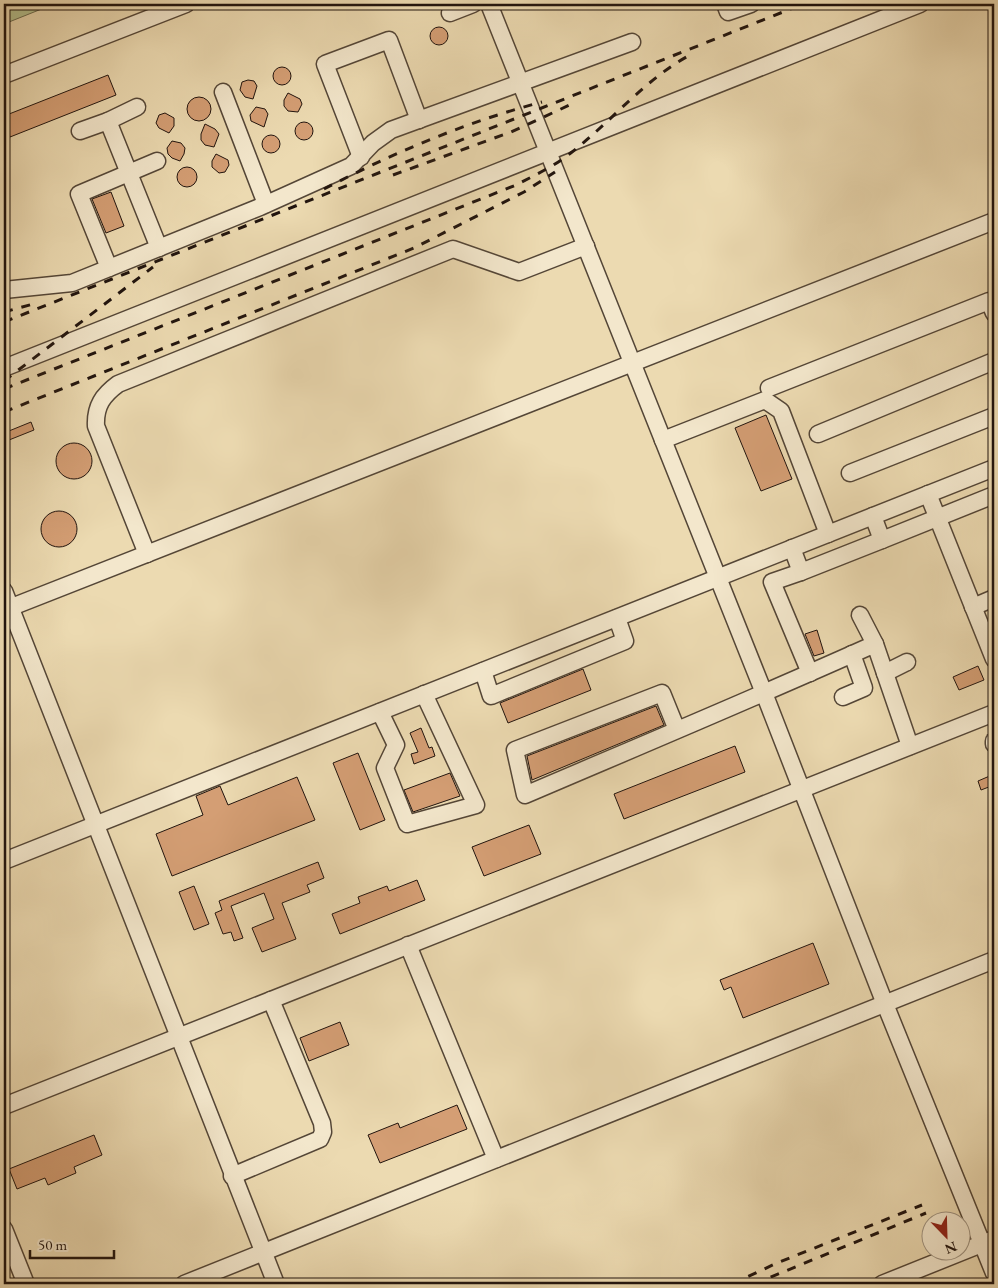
<svg xmlns="http://www.w3.org/2000/svg" width="998" height="1288" viewBox="0 0 998 1288" font-family="'EB Garamond',serif">
<style>
.green{fill:#b4c08e;stroke:#6a6a4e}
.building{fill:#d49e74;stroke:#21140e}
.lines{fill:none;stroke-linecap:round;stroke-linejoin:round}
.minor-casing{stroke:#544637;stroke-width:19}
.minor{stroke:#f3e7cc;stroke-width:16}
.rail{stroke:#21140e;stroke-width:3;stroke-dasharray:9 9;stroke-linecap:butt}
</style>
<rect width="100%" height="100%" fill="#ecdab1"/>
<filter id="stains"><feTurbulence type="fractalNoise" baseFrequency=".004" numOctaves="4"/><feColorMatrix values="0 0 0 0 .2 0 0 0 0 .09 0 0 0 0 .02 0 0 0 .5 -.17"/></filter>
<radialGradient id="worn" r=".72"><stop offset=".6" stop-color="#630" stop-opacity="0"/><stop offset="1" stop-color="#630" stop-opacity=".3"/></radialGradient>
<path class="green" d="M4,4H54L4,24Z"/>
<g class="building">
<circle cx="439" cy="36" r="9"/>
<circle cx="282" cy="76" r="9"/>
<path d="M108,75L116,95L10,137L4,116Z"/>
<path d="M248,80L254,81L257,86L253,99L245,97L240,90L242,82Z"/>
<path d="M288,93L300,99L302,104L298,112L288,111L284,106V100Z"/>
<circle cx="199" cy="109" r="12"/>
<path d="M256,107L265,109L268,114L264,127L251,121L250,115Z"/>
<path d="M165,113L174,118V126L169,133L159,128L156,123L159,115Z"/>
<circle cx="304" cy="131" r="9"/>
<path d="M205,124L215,129L219,134L214,147L205,145L201,140V134Z"/>
<circle cx="271" cy="144" r="9"/>
<path d="M172,141L181,143L185,148L184,154L180,161L172,158L168,154L167,148Z"/>
<path d="M216,154L228,160L229,165L225,172L219,173L212,167V161Z"/>
<circle cx="187" cy="177" r="10"/>
<path d="M111,192L124,226L106,233L92,199Z"/>
<path d="M766,415L792,479L761,491L735,428Z"/>
<path d="M31,422L34,430L4,442V433Z"/>
<circle cx="74" cy="461" r="18"/>
<circle cx="59" cy="529" r="18"/>
<path d="M817,630L824,653L814,656L805,634Z"/>
<path d="M978,666L984,680L959,690L953,677Z"/>
<path d="M583,669L591,690L508,723L500,703Z"/>
<path d="M656,706L664,725L532,780L527,756Z"/>
<path d="M421,728L429,748L432,747L435,756L414,764L411,754L418,752L410,733Z"/>
<path d="M735,746L745,772L624,819L614,794Z"/>
<path d="M358,753L385,820L360,830L333,763Z"/>
<path d="M450,773L460,796L413,812L404,790Z"/>
<path d="M992,775L994,785L981,790L978,781Z"/>
<path d="M297,777L315,820L172,876L156,834L203,815L196,796L220,786L228,805Z"/>
<path d="M529,825L541,854L484,876L472,847Z"/>
<path d="M318,862L324,878L307,885L310,892L282,903L296,939L262,952L252,928L274,919L264,893L231,906L243,938L234,941L231,932L223,934L215,913L222,910L219,901Z"/>
<path d="M417,880L425,900L340,934L332,914L360,903L358,897L387,886L389,891Z"/>
<path d="M194,886L209,924L194,930L179,892Z"/>
<path d="M813,943L829,984L743,1018L731,987L724,990L720,980Z"/>
<path d="M340,1022L349,1045L309,1061L300,1038Z"/>
<path d="M457,1105L467,1129L380,1163L368,1135L398,1123L400,1128Z"/>
<path d="M94,1135L102,1155L74,1167L76,1173L48,1185L45,1178L17,1189L9,1169Z"/>
</g>
<g class="lines">
<g class="minor-casing">
<g id="minor">
<path d="M489,4L764,693L885,1004L994,1273"/>
<path d="M725,4L728,12L751,4"/>
<path d="M450,13L473,4"/>
<path d="M4,75L186,4"/>
<path d="M223,92L266,204"/>
<path d="M108,121L137,107"/>
<path d="M80,131L108,121L159,248"/>
<path d="M361,157L325,64L389,40L419,120"/>
<path d="M109,268L79,194L157,161"/>
<path d="M4,290L72,283L260,207L351,166L373,143L391,130L632,42"/>
<path d="M4,368L920,4"/>
<path d="M769,388L989,301L994,313"/>
<path d="M818,434L994,361"/>
<path d="M663,440L765,400L781,411L828,534"/>
<path d="M850,473L994,416"/>
<path d="M928,494L994,659"/>
<path d="M882,540L994,495"/>
<path d="M792,548L801,572L882,540L873,516"/>
<path d="M147,554L96,426C95,406 103,395 118,384L453,249L519,272L586,246"/>
<path d="M801,572L772,582L810,673"/>
<path d="M4,591L276,1284"/>
<path d="M973,607L994,598"/>
<path d="M4,610L994,221"/>
<path d="M860,615L875,644"/>
<path d="M483,671L491,696L625,641L617,618"/>
<path d="M885,673L907,662"/>
<path d="M843,697L864,688L852,654"/>
<path d="M380,712L396,745L385,768L407,824L476,805L424,694"/>
<path d="M677,730L662,693L515,750L525,795C642,745 759,696 875,644L910,746"/>
<path d="M994,741V744"/>
<path d="M4,861L994,468"/>
<path d="M408,945L496,1159"/>
<path d="M4,1106L994,713"/>
<path d="M232,1176L320,1139L323,1132L322,1123L271,1000"/>
<path d="M4,1229L26,1284"/>
<path d="M184,1284L994,960"/>
<path d="M882,1284L994,1239"/>
</g>
</g>
<use href="#minor" class="minor"/>
<g class="rail">
<path d="M393,175L511,132L574,103"/>
<path d="M324,189C393,153 466,122 542,102"/>
<path d="M4,312L37,303"/>
<path d="M4,322L803,4"/>
<path d="M4,381L153,267"/>
<path d="M4,389L516,185C535,175 555,166 572,152C612,121 645,79 690,55"/>
<path d="M4,412L414,248L524,192L555,172"/>
<path d="M732,1284L777,1263L922,1205"/>
<path d="M754,1284L926,1213"/>
</g>
</g>
<rect width="998" height="1288" fill="none" stroke="#ecdab1" stroke-width="20"/>
<rect x="5" y="5" width="988" height="1278" fill="none" stroke="#21140e" stroke-width="2.5"/>
<rect x="10" y="10" width="978" height="1268" fill="none" stroke="#21140e"/>
<g transform="translate(946 1236) rotate(157)"><circle r="24" fill="#f3e7cc" stroke="#9f9380"/>
<path d="M0-4L9 19L0 12L-9 19Z" fill="#8f2418"/>
<text y="-8" font-size="14" font-weight="bold" text-anchor="middle" fill="#21140e">N</text>
</g>
<path d="M30 1250v8h84v-8" fill="none" stroke="#21140e" stroke-width="2.5"/>
<text x="38" y="1250" font-size="15" fill="#21140e" stroke="#f3e7cc" stroke-width="4" paint-order="stroke">50 m</text>
<rect width="100%" height="100%" filter="url(#stains)"/>
<rect width="100%" height="100%" fill="url(#worn)"/>
</svg>
